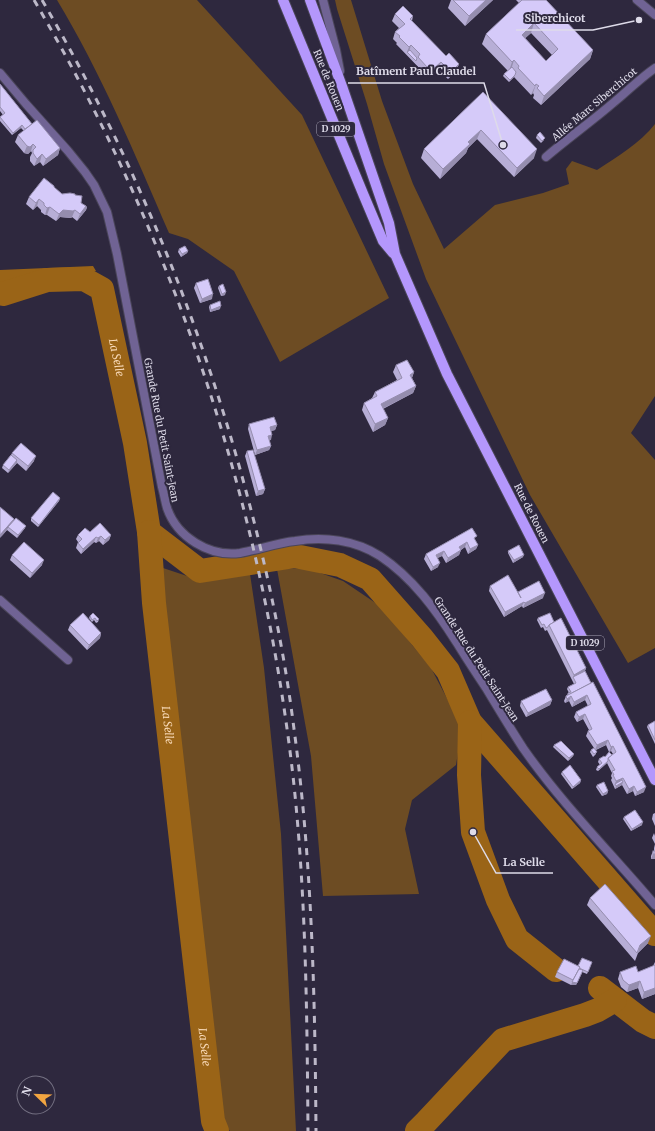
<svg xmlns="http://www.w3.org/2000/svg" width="655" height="1131" viewBox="0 0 655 1131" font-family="Merriweather,serif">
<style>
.green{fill:#6d4c23}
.water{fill:#9a6417}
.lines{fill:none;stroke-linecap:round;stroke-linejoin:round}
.river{stroke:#9a6417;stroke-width:24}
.minor-casing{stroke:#4a4559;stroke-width:10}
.tertiary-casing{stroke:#4a4559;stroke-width:10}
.primary-casing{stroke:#4a4559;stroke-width:12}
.minor{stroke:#706394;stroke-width:8}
.tertiary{stroke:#706394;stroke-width:8}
.primary{stroke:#b497fc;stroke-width:10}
.rail{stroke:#bcb8c8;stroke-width:3;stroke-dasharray:7 7;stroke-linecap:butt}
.wall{fill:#b7aed6;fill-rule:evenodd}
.shaded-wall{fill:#958dae}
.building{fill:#d5caf9;stroke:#958dae;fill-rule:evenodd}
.labels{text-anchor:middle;stroke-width:4;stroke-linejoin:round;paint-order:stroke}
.shield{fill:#2e283e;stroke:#a9a5b6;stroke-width:1}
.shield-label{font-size:9px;font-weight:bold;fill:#dedbe9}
.street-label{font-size:10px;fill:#dedbe9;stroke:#2e283e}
.water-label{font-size:11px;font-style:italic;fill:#f9dab8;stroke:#2e283e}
.leader{fill:none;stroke:#dedbe9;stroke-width:1.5}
.callout-dot{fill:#dedbe9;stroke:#2e283e;stroke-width:1.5}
.callout-label{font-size:11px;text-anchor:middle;font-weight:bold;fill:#dedbe9;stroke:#2e283e;stroke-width:4;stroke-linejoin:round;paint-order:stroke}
</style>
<rect width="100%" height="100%" fill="#2e283e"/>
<g class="green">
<path d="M57,0H197L302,115L389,298L280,362L234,271L188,239L169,233C135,154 101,73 57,0Z"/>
<path d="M335,0H351L382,101L413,184L444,249L495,205L543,193L569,184L566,169L572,161L597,170C617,157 640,143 655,124V396L631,433L655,460V648L628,663L530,495L426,279L384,164L367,104L337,9Z"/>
<path d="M160,567L202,581L250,574L264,668L281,834L296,1131H230L220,1120Z"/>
<path d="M306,568L343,581L380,606L431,668L462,727L456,765L412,800L405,829L419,894L323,896L311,756L277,569Z"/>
</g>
<path class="water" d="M93,266L96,271C66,278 31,281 0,283V270Z"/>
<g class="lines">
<g class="river">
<path id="s1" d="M0,293L3,294L47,280L84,279L102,289L135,443L149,532L200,571L295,556L340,565L370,579L422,638L448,671L470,722L655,934"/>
<path id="s2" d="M149,532L154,603L213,1121L217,1131"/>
<path d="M470,722L469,775L473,832L498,900L517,939L556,970"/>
<path d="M600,988L643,1021L655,1027"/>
<path d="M417,1131L426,1122L503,1040L585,1015L598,1010L615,1000"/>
</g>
<g class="minor-casing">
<g id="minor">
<path d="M0,73L26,104L68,151L85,172L94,185L107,212L117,254L162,487C164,494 165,501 167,508C177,537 209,557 240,553C258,550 276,543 295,541C324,536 355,540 380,556C413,578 436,610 457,643C466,658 476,673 486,688C498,708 510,728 523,748C562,804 611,853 655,905"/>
<path d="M546,157C568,138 591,122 613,103C628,91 639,79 655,68"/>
<path d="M0,600L68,660"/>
</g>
</g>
<g class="tertiary-casing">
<g id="tertiary">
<path d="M323,0L336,50L340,71"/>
<path d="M637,0L655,15"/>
</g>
</g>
<g class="primary-casing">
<g id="primary">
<path d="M283,0L364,196L383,241L393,253"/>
<path d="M310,0L343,89L389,223L395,254L447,374L655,780"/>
</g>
</g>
<use href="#minor" class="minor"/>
<use href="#tertiary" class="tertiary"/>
<use href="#primary" class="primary"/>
<g class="rail">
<path d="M34,0C173,236 262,504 293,776C306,894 307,1013 308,1131"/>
<path d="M42,0C132,154 200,319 246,491C267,569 284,649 294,729C312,862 315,997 316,1131"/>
</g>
</g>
<g class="wall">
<path d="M451,0H493L465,26L448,8Z"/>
<path d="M516,0H546L593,50L590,59L541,105L533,98L534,95L533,93L531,95L514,77L509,82L503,76L504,74L508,71L482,44L486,34L519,3ZM531,33L552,55L546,61L525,38Z"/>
<path d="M395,14L413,16L412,21L446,56L459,64L456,71L448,79L438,69L430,77L426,73L425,74L396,44L397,43L393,39L395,32L399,28L392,21Z"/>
<path d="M0,84L32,124L60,148L58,155L43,166L40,162L34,166L30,161V157L32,153L31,151L28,154L24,153L15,142L18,135L24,131L21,128L12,135L0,121V117L3,115L0,111Z"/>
<path d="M483,92L534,158L514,177L477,139L468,148L466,153L440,179L421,158L424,149Z"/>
<path d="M537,135L544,140L541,143L536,138Z"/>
<path d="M54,188L62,194L75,195L81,203L87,207L86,210L77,221L72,217L71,218L60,217L56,221L47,215H45L41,212V210L37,206L33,210L26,204L29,197Z"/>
<path d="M179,249L188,251L187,253L181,257L178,252Z"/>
<path d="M196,283L212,299L200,303L194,288Z"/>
<path d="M219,286L225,295L221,296L218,288Z"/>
<path d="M210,305L220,309L210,312L209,307Z"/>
<path d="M396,365L414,372L412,378L416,386L413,393L383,409L388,418L385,425L373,432L362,410L364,403L372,398L375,392L397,380L393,372Z"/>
<path d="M249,424L277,425L275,430L271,431V440H269L271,446L269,450L255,455L248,429Z"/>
<path d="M247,451L265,489L263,494L256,496L245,456Z"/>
<path d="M12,453L34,461L26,471L17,463L8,473L2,468L3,465L11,455Z"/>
<path d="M60,498L59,501L38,527L31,521V518Z"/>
<path d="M14,519L13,521L25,528L17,538L7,530L0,538Z"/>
<path d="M472,528L475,540L478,545L476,549L468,554L465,547L461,550L459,555L446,563L442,556L437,558L438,567L431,571L424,559L426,554Z"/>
<path d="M90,532L111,535L109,540L103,545L99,541L96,543L94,542L81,554L76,548L78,542L76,539L78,535Z"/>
<path d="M508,551L523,557L513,563L508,553Z"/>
<path d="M12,555L42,565L30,578L10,560Z"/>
<path d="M490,586L518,593V592L543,598L523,608L522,606L504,617L489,591Z"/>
<path d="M90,616L99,619L98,622L96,623L94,620L92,622L89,618Z"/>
<path d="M538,618L554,622L586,668L585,671L644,792L635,796L633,791L627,794L622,785L615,789L611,780L612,778L611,776L612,773L607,763L598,771L596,770L597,767L600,765L598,762L599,759L613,754L611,751L609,752L606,745L596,750V754L593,757L590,752L591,750L594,748L586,736L588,731L589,730L583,719L577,722L574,717L576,712L588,706L585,700L572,707L569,701L565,703L564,701L566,696L569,693L567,689L568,687L574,684L547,630L545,631L543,627L541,628L537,620Z"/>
<path d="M70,625L101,633L100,638L87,650L68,630Z"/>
<path d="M552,700L550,705L526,717L520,706L521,701Z"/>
<path d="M655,721V744L647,727L648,725Z"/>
<path d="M554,745L574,754L573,756L568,761L553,747Z"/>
<path d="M562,772L581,780L580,783L572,789L561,774Z"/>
<path d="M597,785L608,791L607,794L602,796L596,787Z"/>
<path d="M655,813V826L652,819L653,814Z"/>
<path d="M624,817L642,825L631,831L623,819Z"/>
<path d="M654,833L655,836V844L652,838Z"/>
<path d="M655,844V859H651V856L653,851H654V848Z"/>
<path d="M590,898L648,943L638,953L635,961L587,905Z"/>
<path d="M592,962L587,974L582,972L576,985H571L555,977L557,972Z"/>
<path d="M655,962V994L642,999L638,988L627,992L621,987L618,979L620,972H638L653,966Z"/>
</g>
<g class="shaded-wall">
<path d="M486,0H493L465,26L469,16Z"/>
<path d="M534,23L531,33L518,45L522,35Z"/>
<path d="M411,45L409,52H407L409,47Z"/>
<path d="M593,50L590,59L541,105L544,96Z"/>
<path d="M514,60L511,70L509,71L512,62Z"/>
<path d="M441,62L438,69L430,77L432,70Z"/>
<path d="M459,64L456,71L448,79L451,72Z"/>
<path d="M515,75L514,77L509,82L510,80Z"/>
<path d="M536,84L533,93L531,95L535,86Z"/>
<path d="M22,125L21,128L12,135L13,133Z"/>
<path d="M481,130L477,139L468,148L466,153L440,179L443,169L468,142Z"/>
<path d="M33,144L31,151L28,154L24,153L27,146Z"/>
<path d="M60,148L58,155L43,166L46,159Z"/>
<path d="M537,149L534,158L514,177L517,168Z"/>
<path d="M42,154L40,162L34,166L37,159Z"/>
<path d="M39,199L37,206L33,210L36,203Z"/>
<path d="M86,206L87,207L86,210L77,221L80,214Z"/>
<path d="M50,207L47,215H45L47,208Z"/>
<path d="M63,210H75L72,217L71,218L60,217L56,221L59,214Z"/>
<path d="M188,251L187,253L181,257L182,254Z"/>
<path d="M226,292L225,295L221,296L222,294Z"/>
<path d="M213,294L212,299L200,303L202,299Z"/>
<path d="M221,306L220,309L210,312L211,310Z"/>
<path d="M414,372L411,380L410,375Z"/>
<path d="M416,386L413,393L378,411L381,404Z"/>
<path d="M388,418L385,425L373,432L375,424Z"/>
<path d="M277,425L275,430L268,432L270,427Z"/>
<path d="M272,435L271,440L267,441L268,436Z"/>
<path d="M271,446L269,450L255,455L257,450Z"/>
<path d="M36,456L34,461L26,471L28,466Z"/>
<path d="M17,460V463L8,473L9,470Z"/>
<path d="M265,489L263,494L256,496L258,491Z"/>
<path d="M60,498L59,501L38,527L39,525Z"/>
<path d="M14,519L12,524L8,527L7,530L0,538V535Z"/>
<path d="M26,526L25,528L17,538L18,535Z"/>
<path d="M111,535L109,540L103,545L105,540Z"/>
<path d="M101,536L99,541L96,543L98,538Z"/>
<path d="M96,537L94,542L81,554L83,549Z"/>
<path d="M467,542L465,547L457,552L459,547Z"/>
<path d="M478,545L476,549L468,554L470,549Z"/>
<path d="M461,550L459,555L446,563L448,558Z"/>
<path d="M444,551L442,556L434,560L436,555Z"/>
<path d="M524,555L523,557L513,563L514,560Z"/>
<path d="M44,560L42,565L30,578L32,573Z"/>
<path d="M440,563L438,567L431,571L433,567Z"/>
<path d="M545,593L543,598L523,608L525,603Z"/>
<path d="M524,602L522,606L504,617L505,612Z"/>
<path d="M101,633L100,638L87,650L89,645Z"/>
<path d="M586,668L584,673L573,677L574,675Z"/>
<path d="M591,687L571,697L569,701L565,703L567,699Z"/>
<path d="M587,695L585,700L572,707L574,702Z"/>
<path d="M552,700L550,705L526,717L528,713Z"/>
<path d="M585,714L583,719L577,722L579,717Z"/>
<path d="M608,740L606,745L595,750L597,745Z"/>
<path d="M613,746L611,751L609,752L611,747Z"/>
<path d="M574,754L573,756L568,761L569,758Z"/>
<path d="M608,761L607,763L598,771L599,769Z"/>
<path d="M623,778L621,782L615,784L614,786L616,781Z"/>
<path d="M581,780L580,783L572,789L573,787Z"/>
<path d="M623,782L622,785L615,789L616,786Z"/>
<path d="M634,786L633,791L627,794L629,789Z"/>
<path d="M646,787L644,792L635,796L637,792Z"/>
<path d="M608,791L607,794L602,796L603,794Z"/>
<path d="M643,822L642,825L631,831L632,829Z"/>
<path d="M653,854H655V859H651Z"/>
<path d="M651,936L648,943L638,953L640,945Z"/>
<path d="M578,971L582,973L576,985H571L573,980Z"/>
<path d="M640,981L638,988L627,992L629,985Z"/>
<path d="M655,988V994L642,999L644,992Z"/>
</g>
<g class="building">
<path d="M453,0H486L469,16Z"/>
<path d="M522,0H546L593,50L544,96L537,88L539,86L536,84L535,86L518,68L519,66L514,60L512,62L486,34ZM534,23L558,49L546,61L522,35Z"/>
<path d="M403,6L413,16L410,19L446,56L449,53L459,64L451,72L441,62L432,70L428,66L427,67L418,57L420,54L411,45L409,47L399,37L400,36L395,32L405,24L395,14Z"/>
<path d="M410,50L417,58L416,61L407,52Z"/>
<path d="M512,67L516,72L515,75L510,80L504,74Z"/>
<path d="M0,84L32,124L25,129L22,125L13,133L0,117L5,113L0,107Z"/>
<path d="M483,92L537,149L517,168L481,130L468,142L470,144L443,169L424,149Z"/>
<path d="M37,120L60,148L46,159L42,154L37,159L33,153V150L36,147L33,144L30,147L27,146L18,135Z"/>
<path d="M540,132L545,138L542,141L537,135Z"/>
<path d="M44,178L54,186V187L62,194L70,193L75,194V195L82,196L81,203L86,206L80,214L75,210L73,211L63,210L59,214L50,207L47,208L44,205V203L39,199L36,203L29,197Z"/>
<path d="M185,246L188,251L182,254L179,249Z"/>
<path d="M208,279L213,294L202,299L196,283Z"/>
<path d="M223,284L226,292L222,294L219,286Z"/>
<path d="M220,301L221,306L211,310L210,305Z"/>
<path d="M407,360L414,372L410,375L416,386L381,404L388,418L375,424L364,403L377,396L375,392L402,378L396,365Z"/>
<path d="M274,417L277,425L270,427L272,435L268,436L271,446L257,450L249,424Z"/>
<path d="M21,443L36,456L28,466L12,453Z"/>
<path d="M253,450L265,489L258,491L247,451Z"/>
<path d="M11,455L17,460L9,470L3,465Z"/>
<path d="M53,492L60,498L39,525L31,518Z"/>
<path d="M0,507L14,519L0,535Z"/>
<path d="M16,518L26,526L18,535L8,527Z"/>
<path d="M100,523L111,535L105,540L101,536L98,538L96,537L83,549L78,543L82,539L78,535L85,528L90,532Z"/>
<path d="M472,528L477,536L474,538L478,545L470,549L467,542L459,547L461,550L448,558L444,551L436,555L440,563L433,567L426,554Z"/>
<path d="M24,542L44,560L32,573L12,555Z"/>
<path d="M519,545L524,555L514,560L508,551Z"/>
<path d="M508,575L521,598L518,592L539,581L545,593L525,603L524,602L505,612L490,586Z"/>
<path d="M83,613L101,633L89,645L70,625Z"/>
<path d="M93,613L99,619L97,621L95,618L92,620L90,616Z"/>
<path d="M550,613L554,622L549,625L548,627L546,628L544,624L542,625L538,618Z"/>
<path d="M561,618L586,668L574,675L549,625Z"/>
<path d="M585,671L591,683L568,695V693L571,692L568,687L576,683L573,677Z"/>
<path d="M593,682L646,787L637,792L634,786L629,789L623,778L616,781L613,775H614L612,771L615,770L608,758L616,752L613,746L611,747L608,740L597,745L588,731L592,729L585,714L579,717L576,712L591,704L587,695L574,702L571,696L567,699L566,696Z"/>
<path d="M546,689L552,700L528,713L521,701Z"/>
<path d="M655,721V740L648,725Z"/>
<path d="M561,741L574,754L569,758L554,745Z"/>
<path d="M594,748L597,752L594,754L591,750Z"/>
<path d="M609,752L612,755L608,758V761L599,769L597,767L602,763L599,759L604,756L605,757Z"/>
<path d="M570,765L581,780L573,787L562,772Z"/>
<path d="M622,780L623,782L616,786L615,784Z"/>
<path d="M604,782L608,791L603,794L597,785Z"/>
<path d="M635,810L643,822L632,829L624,817Z"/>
<rect x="653" y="851" width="2" height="3"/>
<path d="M605,884L651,936L640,945L637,953L590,898Z"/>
<path d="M582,958L592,962L588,972L579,968L580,967L578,966Z"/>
<path d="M564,959L580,967L573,980L557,972Z"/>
<path d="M655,965V988L644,992L640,981L629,985L623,980L620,972L636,966L638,972Z"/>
<path d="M579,969L583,970L577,983L572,982Z"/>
</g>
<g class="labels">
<g class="shield">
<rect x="317" y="122" width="38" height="14" rx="3"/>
<rect x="566" y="636" width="38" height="14" rx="3"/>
</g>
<g class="shield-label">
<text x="336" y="132">D 1029</text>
<text x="585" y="646">D 1029</text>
</g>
<g class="street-label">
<text transform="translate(329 80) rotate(68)" y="4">Rue de Rouen</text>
<text transform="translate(594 104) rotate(-40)" y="4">Allée Marc Siberchicot</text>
<text transform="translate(162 430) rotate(79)" y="4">Grande Rue du Petit Saint-Jean</text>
<text transform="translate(532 513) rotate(63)" y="4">Rue de Rouen</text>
<text transform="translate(477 659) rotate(57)" y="4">Grande Rue du Petit Saint-Jean</text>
</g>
<g class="water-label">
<text dy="4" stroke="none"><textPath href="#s1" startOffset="177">La Selle</textPath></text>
<text dy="4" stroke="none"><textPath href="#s2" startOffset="194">La Selle</textPath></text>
<text dy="4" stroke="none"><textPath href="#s2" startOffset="518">La Selle</textPath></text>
</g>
</g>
<path class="leader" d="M639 20L593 30H516M503 145L484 83H348M473 832L496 873H553"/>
<g class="callout-dot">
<circle cx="639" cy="20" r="4"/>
<circle cx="503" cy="145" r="4"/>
<circle cx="473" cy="832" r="4"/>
</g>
<g class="callout-label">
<text x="555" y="22">Siberchicot</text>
<text x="416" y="75">Batîment Paul Claudel</text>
<text x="524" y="866">La Selle</text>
</g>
<g transform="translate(36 1095) rotate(293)"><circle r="19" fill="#2e283e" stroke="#747082"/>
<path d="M0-3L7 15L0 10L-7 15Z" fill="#f2a541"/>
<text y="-6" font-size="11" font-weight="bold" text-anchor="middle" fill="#dedbe9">N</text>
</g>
</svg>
